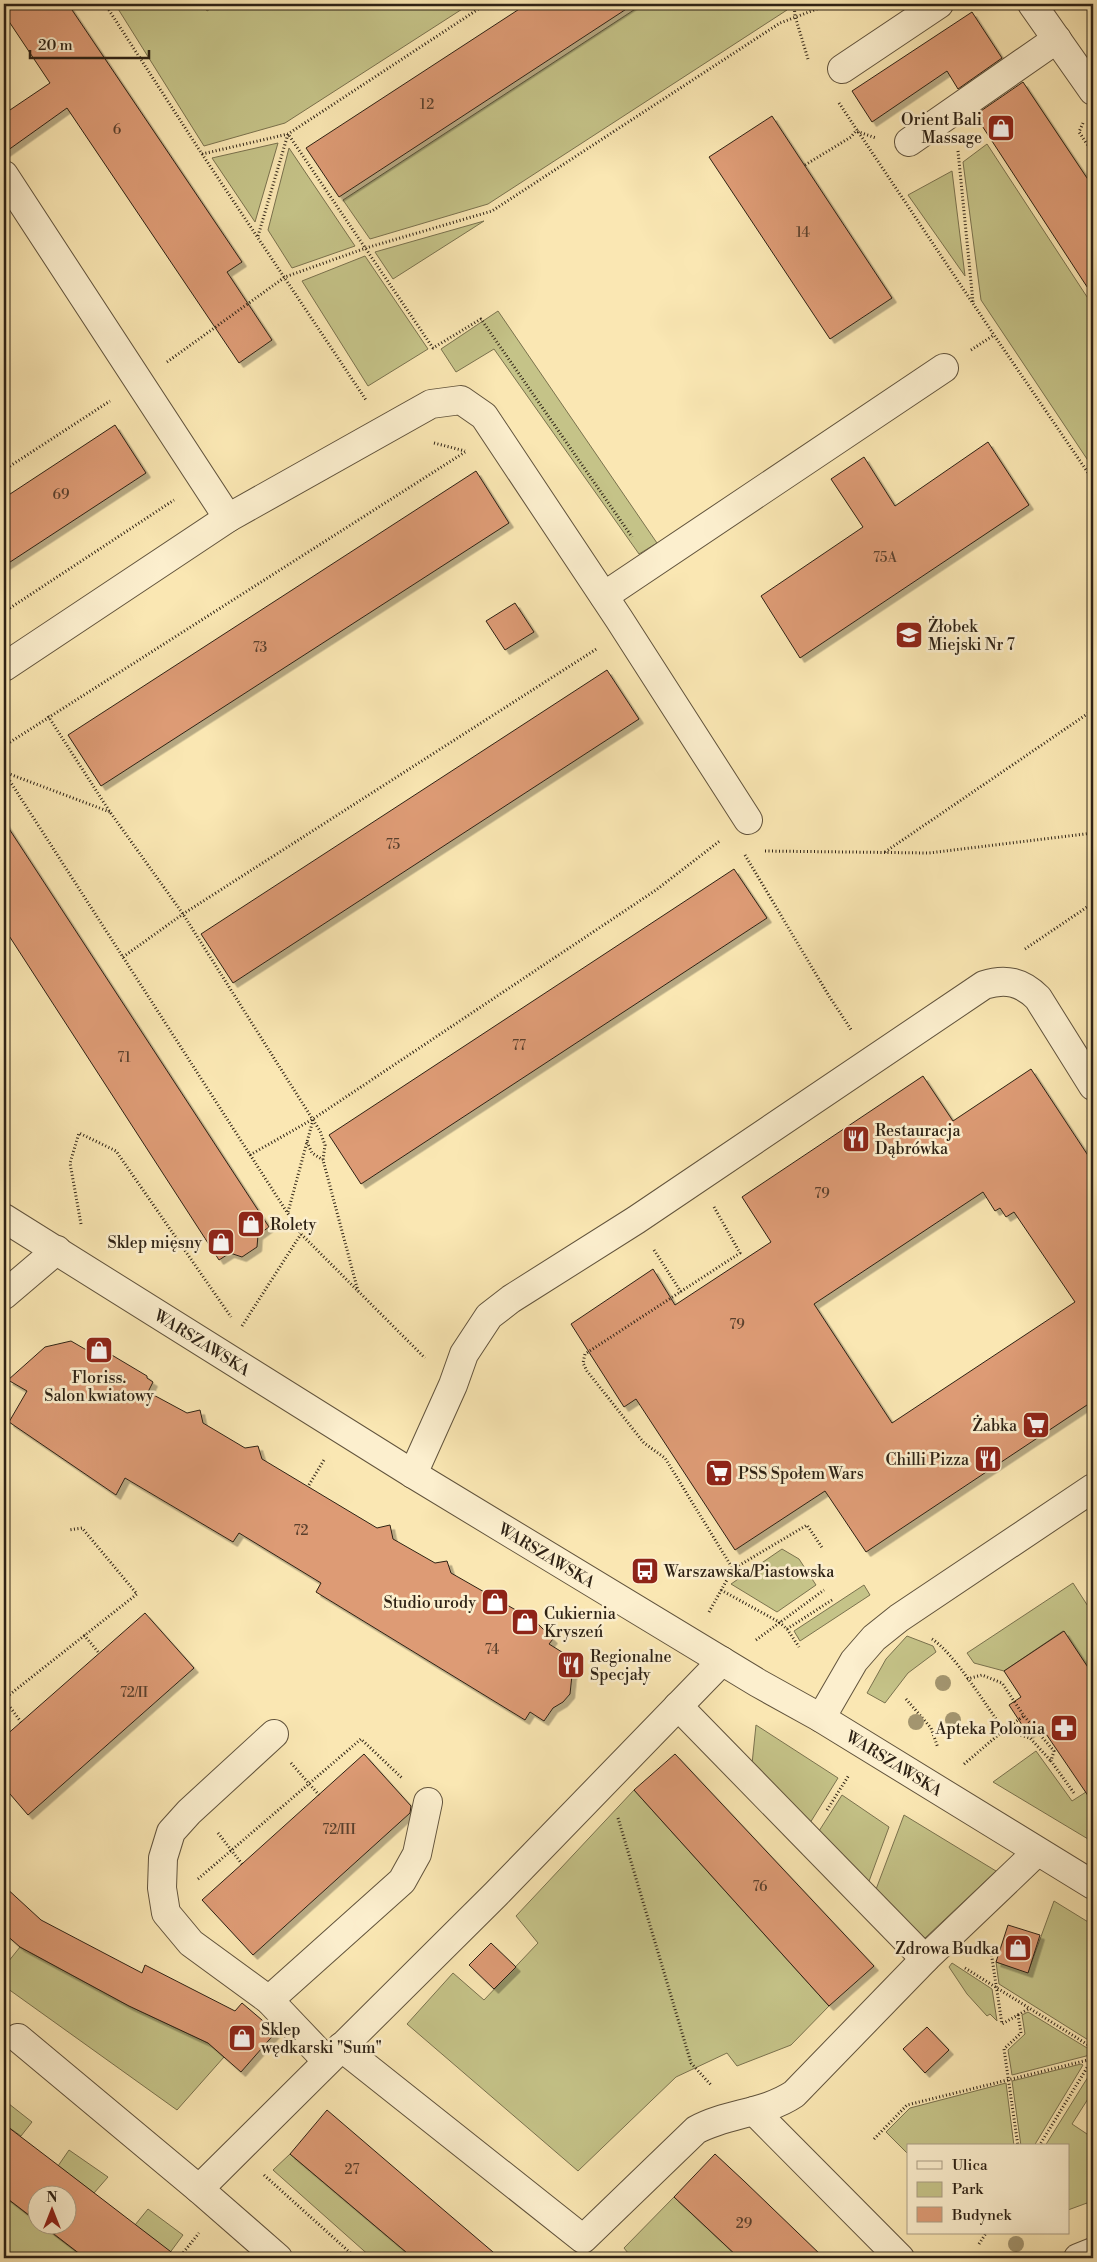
<svg xmlns="http://www.w3.org/2000/svg" width="1097" height="2262" viewBox="0 0 1097 2262" font-family="'Libre Bodoni',serif">
<style>
.green{fill:#c5c388;stroke:#7a724e}
.building{fill:#dd9b75;stroke:#2e2215;fill-rule:evenodd;filter:url(#shadow)}
.lines{fill:none;stroke-linecap:round;stroke-linejoin:round}
.minor-casing{stroke:#61533c;stroke-width:30}
.path{stroke:#2e2215;stroke-width:3;stroke-dasharray:1 2.5;stroke-linecap:butt}
.minor{stroke:#fcefce;stroke-width:28}
.tree{fill:#a3956f}
.labels{text-anchor:middle;stroke-width:5;stroke-linejoin:round;paint-order:stroke}
.number-label{font-size:14px;fill:#5a402d}
.poi-label{font-size:16px;fill:#2e2215;stroke:#fcefce;text-anchor:start}
.street-label{font-size:16px;fill:#2e2215;stroke:#fcefce}
</style>
<defs>
<filter id="shadow"><feDropShadow dx="4.5" dy="4.5" stdDeviation="0" flood-color="#0004"/></filter>
</defs>
<rect width="100%" height="100%" fill="#fae7b3"/>
<filter id="stains"><feTurbulence type="fractalNoise" baseFrequency=".004" numOctaves="4"/><feColorMatrix values="0 0 0 0 .2 0 0 0 0 .09 0 0 0 0 .02 0 0 0 .5 -.17"/></filter>
<radialGradient id="worn" r=".72"><stop offset=".6" stop-color="#630" stop-opacity="0"/><stop offset="1" stop-color="#630" stop-opacity=".3"/></radialGradient>
<g class="green">
<path d="M115,4H203L207,11L218,4H470L285,123L204,146Z"/>
<path d="M643,4H783L787,10L488,204L370,239L343,200Z"/>
<path d="M278,143L255,222L212,158Z"/>
<path d="M987,144L1093,306V468L981,300L963,162Z"/>
<path d="M289,148L355,246L292,268L268,230Z"/>
<path d="M952,171L965,276L908,195Z"/>
<path d="M484,221L393,279L375,252Z"/>
<path d="M365,256L428,349L368,386L302,281Z"/>
<path d="M498,311L657,543L639,554L494,349L456,372L441,349Z"/>
<path d="M782,1549L799,1559L816,1585L777,1612L731,1584Z"/>
<path d="M1073,1583L1093,1614V1675L1063,1631L1004,1671L974,1663L967,1653Z"/>
<path d="M864,1585L870,1595L800,1641L794,1631Z"/>
<path d="M907,1636L933,1646L936,1652L908,1673L885,1703L867,1693L886,1659Z"/>
<path d="M756,1725L838,1778L810,1823L752,1764Z"/>
<path d="M1036,1751L1072,1801L1086,1792L1093,1804V1842L993,1782Z"/>
<path d="M634,1790L829,2006L791,2045L737,2066L727,2053L676,2077L578,2171L407,2024L453,1973L484,2000L538,1943L516,1916Z"/>
<path d="M842,1795L889,1827L868,1884L819,1831Z"/>
<path d="M904,1815L996,1871L925,1938L875,1892Z"/>
<path d="M1054,1901L1093,1925V2043L999,1984L996,1962L1028,1972Z"/>
<path d="M20,1947L129,2006L208,2043L224,2057L177,2110L4,1986V1967Z"/>
<path d="M952,1963L992,1989L997,2021L990,2014L987,2016L967,1994L949,1967Z"/>
<path d="M1028,2012L1092,2051L1090,2055L1012,2075L1008,2050L1025,2034L1022,2015Z"/>
<path d="M1081,2064L1083,2065L1034,2146H1021L1012,2081Z"/>
<path d="M1093,2069V2091L1072,2124L1093,2138V2217H1091L1087,2203L1068,2210V2146H1045Z"/>
<path d="M1006,2083L1014,2146H908V2154L886,2132L910,2108Z"/>
<path d="M4,2100L32,2122L21,2136L4,2124Z"/>
<path d="M69,2150L108,2177L94,2193L58,2166Z"/>
<path d="M290,2154L413,2258H372L273,2170Z"/>
<path d="M4,2196L37,2222L38,2224L41,2225L85,2258H4Z"/>
<path d="M674,2197L739,2258H632L624,2248Z"/>
<path d="M148,2209L183,2235L166,2258H149L160,2244L135,2225Z"/>
</g>
<g class="building">
<path d="M4,4H68L242,262L227,272L272,340L239,363L67,108L4,153V114L50,83L4,14Z"/>
<path d="M527,4H634L339,197L306,148Z"/>
<path d="M972,12L1002,58L958,89L947,71L872,122L852,91Z"/>
<path d="M1023,82L1093,187V296L975,115Z"/>
<path d="M772,116L892,298L830,339L709,157Z"/>
<path d="M115,425L146,473L4,566V498Z"/>
<path d="M988,442L1029,505L800,658L761,596L863,527L831,479L864,457L895,506Z"/>
<path d="M476,471L509,523L101,786L68,735Z"/>
<path d="M515,603L534,632L505,650L486,621Z"/>
<path d="M607,670L639,719L233,983L201,934Z"/>
<path d="M4,821L269,1227L258,1235L257,1247L242,1257L230,1253L219,1260L4,928Z"/>
<path d="M734,869L767,918L361,1184L329,1135Z"/>
<path d="M1031,1069L1093,1163V1401L866,1552L825,1491L735,1550L636,1399L624,1407L571,1324L653,1269L675,1305L771,1242L742,1197L923,1076L953,1121ZM983,1192L995,1211L1000,1208L1006,1217L1014,1212L1075,1302L892,1423L814,1304Z"/>
<path d="M71,1341L90,1352L95,1345L147,1376V1378L153,1382L148,1392L187,1413L200,1410L203,1423L245,1448L258,1446L262,1459L377,1528L390,1525L393,1539L435,1563L447,1561L451,1573L535,1621L553,1639L549,1644L578,1662L572,1675L570,1694L563,1702L553,1708L544,1721L530,1712L525,1720L316,1592L321,1583L239,1533L233,1542L125,1478L116,1495L9,1422L27,1391L8,1380L45,1347Z"/>
<path d="M145,1613L194,1668L28,1815L4,1787V1737Z"/>
<path d="M1064,1631L1093,1675V1803L1040,1725L1028,1734L1009,1705L1021,1697L1004,1671Z"/>
<path d="M364,1754L411,1806L410,1813L253,1955L202,1900Z"/>
<path d="M675,1754L874,1966L829,2006L634,1790Z"/>
<path d="M4,1886L41,1920L142,1973L145,1965L235,2011L242,2003L276,2032L241,2072L208,2043L129,2006L20,1947L4,1933Z"/>
<path d="M1008,1925L1040,1935L1028,1973L996,1962Z"/>
<path d="M491,1943L516,1967L494,1989L469,1965Z"/>
<path d="M927,2027L949,2050L925,2073L903,2049Z"/>
<path d="M327,2110L439,2206L500,2258H413L290,2154Z"/>
<path d="M4,2124L46,2156L179,2258H85L41,2224H68V2194H38V2222L4,2196Z"/>
<path d="M715,2154L744,2181L824,2258H739L674,2197Z"/>
</g>
<g class="lines">
<g class="minor-casing">
<g id="minor">
<path d="M1032,4L1093,91"/>
<path d="M842,69L939,4"/>
<path d="M909,142L1057,39"/>
<path d="M4,175L228,518"/>
<path d="M604,596L944,368"/>
<path d="M4,667L228,518L431,404L461,400L484,416L619,619L748,820"/>
<path id="s1" d="M4,1218L413,1474L758,1683L821,1718L1093,1885"/>
<path d="M4,1295L57,1250"/>
<path d="M413,1474L453,1385L464,1354L489,1316L511,1299L636,1220L984,985C1006,978 1022,982 1038,998L1093,1086"/>
<path d="M678,1706L925,1959"/>
<path d="M821,1718L854,1661L874,1638L899,1618L1093,1488"/>
<path d="M274,1734L189,1812L171,1832L163,1858L162,1888L166,1913L191,1943L269,2000L327,2061"/>
<path d="M269,2000L402,1881L417,1854L428,1802"/>
<path d="M18,2038L199,2189"/>
<path d="M341,2047L583,2239L696,2130C727,2113 764,2114 794,2094L925,1959L1037,1852"/>
<path d="M754,2111L900,2258"/>
<path d="M278,2258L199,2189L496,1894L722,1661"/>
<path d="M1078,2258L1093,2252"/>
</g>
</g>
<g class="path">
<path d="M105,4L202,154L366,400"/>
<path d="M794,4L795,16L808,59"/>
<path d="M839,103L994,335L1093,480"/>
<path d="M1083,123L1079,132L1093,153"/>
<path d="M958,151L973,302"/>
<path d="M202,154L288,134L486,4"/>
<path d="M805,165L851,137L856,131L876,138"/>
<path d="M258,236L288,134L433,348L481,319L632,537"/>
<path d="M971,350L994,335"/>
<path d="M167,362L285,277L366,248L492,211L780,23L830,4"/>
<path d="M434,443L465,451"/>
<path d="M4,470L110,401"/>
<path d="M4,612L174,500"/>
<path d="M48,716L110,812L183,914L320,1131L325,1145L323,1160L358,1291"/>
<path d="M4,746L465,452"/>
<path d="M4,772L301,1234L425,1358"/>
<path d="M4,772L110,812"/>
<path d="M765,851L929,853L1093,833"/>
<path d="M885,852L1093,710"/>
<path d="M745,855L829,996L852,1031"/>
<path d="M1025,949L1093,903"/>
<path d="M123,957L183,914L598,648"/>
<path d="M307,1142L312,1153L323,1160"/>
<path d="M250,1155L313,1119L656,890L721,840"/>
<path d="M714,1207L740,1253L585,1354L583,1363L587,1371L644,1443L665,1458L733,1569"/>
<path d="M288,1212L313,1120"/>
<path d="M81,1224L70,1163L79,1133L116,1151L231,1317"/>
<path d="M654,1250L681,1292"/>
<path d="M242,1326L301,1234"/>
<path d="M1092,1423L1093,1417"/>
<path d="M309,1485L324,1460"/>
<path d="M721,1590L779,1622L787,1629L799,1647"/>
<path d="M709,1612L733,1569L807,1525L823,1549"/>
<path d="M787,1629L832,1600"/>
<path d="M84,1635L99,1653"/>
<path d="M932,1639C955,1654 986,1706 1004,1730L963,1765"/>
<path d="M756,1640L824,1590"/>
<path d="M967,1679L982,1675L1002,1683L1024,1716L1054,1751L1051,1761L1074,1793"/>
<path d="M4,1699L137,1594L82,1528L68,1530"/>
<path d="M4,1699L21,1722"/>
<path d="M906,1699L931,1728L938,1748"/>
<path d="M1005,1729L1024,1716"/>
<path d="M1004,1730L1030,1738L1051,1761"/>
<path d="M291,1763L319,1795"/>
<path d="M827,1810L849,1775"/>
<path d="M618,1818L691,2063L711,2085"/>
<path d="M218,1833L242,1864"/>
<path d="M198,1879L361,1739L403,1779"/>
<path d="M990,1945L1002,2024L1018,2015L1021,2033L1004,2049L1018,2146"/>
<path d="M965,1968L1093,2048"/>
<path d="M1018,2015L1030,2008"/>
<path d="M874,2139L907,2105L1092,2059"/>
<path d="M1039,2146L1093,2058"/>
<path d="M264,2175L356,2258"/>
<path d="M979,2244L986,2233"/>
<path d="M179,2258L199,2233"/>
</g>
<use href="#minor" class="minor"/>
</g>
<g class="tree">
<circle cx="943" cy="1683" r="8"/>
<circle cx="953" cy="1720" r="8"/>
<circle cx="916" cy="1722" r="8"/>
<circle cx="1016" cy="2244" r="8"/>
</g>
<defs>
<g id="shop-square" transform="scale(1.4375)"><rect x="-9" y="-9" width="18" height="18" rx="4" fill="#8f2418" stroke="#fcefce"/><path d="M-5-2.5h2.3a2.7 3.5 0 0 1 5.4 0H5L5.5 6h-11ZM-1.5-2.5h3a1.5 2.3 0 0 0-3 0Z" fill="#fff"/></g>
<g id="school-square" transform="scale(1.4375)"><rect x="-9" y="-9" width="18" height="18" rx="4" fill="#8f2418" stroke="#fcefce"/><path d="M0-5L7-2L0 1L-7-2ZM-4 1L0 2.5L4 1V4Q0 6-4 4Z" fill="#fff"/></g>
<g id="restaurant-square" transform="scale(1.4375)"><rect x="-9" y="-9" width="18" height="18" rx="4" fill="#8f2418" stroke="#fcefce"/><path d="M-5-6h1v4h1v-4h1v4h1v-4h1v5L-1.5 .5V6h-2V.5L-5-1ZM5-6V6H3V1.5H1.5Q1.5-4 5-6Z" fill="#fff"/></g>
<g id="supermarket-square" transform="scale(1.4375)"><rect x="-9" y="-9" width="18" height="18" rx="4" fill="#8f2418" stroke="#fcefce"/><path d="M-6-5.5h2.5l.6 2H6L4.5 2H-2.5L-4.4-4H-6ZM-1.5 3.2a1.3 1.3 0 1 0 .1 0ZM3 3.2a1.3 1.3 0 1 0 .1 0Z" fill="#fff"/></g>
<g id="bus-square" transform="scale(1.4375)"><rect x="-9" y="-9" width="18" height="18" rx="4" fill="#8f2418" stroke="#fcefce"/><path d="M-5-6H5V4H4V6H2V4H-2V6H-4V4H-5ZM-3.5-4V0h7V-4ZM-3.5 1.2v1.5H-2V1.2ZM2 1.2v1.5H3.5V1.2Z" fill="#fff"/></g>
<g id="pharmacy-square" transform="scale(1.4375)"><rect x="-9" y="-9" width="18" height="18" rx="4" fill="#8f2418" stroke="#fcefce"/><path d="M-2-6h4v4h4v4h-4v4h-4v-4h-4v-4h4Z" fill="#fff"/></g>
</defs>
<g fill-rule="evenodd">
<use href="#shop-square" x="1001" y="128"/>
<use href="#school-square" x="909" y="635"/>
<use href="#restaurant-square" x="856" y="1139"/>
<use href="#shop-square" x="251" y="1224"/>
<use href="#shop-square" x="221" y="1242"/>
<use href="#shop-square" x="99" y="1350"/>
<use href="#supermarket-square" x="1036" y="1425"/>
<use href="#restaurant-square" x="988" y="1459"/>
<use href="#supermarket-square" x="719" y="1473"/>
<use href="#bus-square" x="645" y="1571"/>
<use href="#shop-square" x="495" y="1602"/>
<use href="#shop-square" x="525" y="1622"/>
<use href="#restaurant-square" x="571" y="1665"/>
<use href="#pharmacy-square" x="1064" y="1728"/>
<use href="#shop-square" x="1018" y="1948"/>
<use href="#shop-square" x="242" y="2038"/>
</g>
<g class="labels">
<g class="number-label">
<text x="427" y="109">12</text>
<text x="117" y="134">6</text>
<text x="803" y="237">14</text>
<text x="61" y="499">69</text>
<text x="885" y="562">75A</text>
<text x="260" y="652">73</text>
<text x="393" y="849">75</text>
<text x="519" y="1050">77</text>
<text x="124" y="1062">71</text>
<text x="822" y="1198">79</text>
<text x="737" y="1329">79</text>
<text x="301" y="1535">72</text>
<text x="492" y="1654">74</text>
<text x="134" y="1697">72/II</text>
<text x="339" y="1834">72/III</text>
<text x="760" y="1891">76</text>
<text x="352" y="2174">27</text>
<text x="744" y="2228">29</text>
</g>
<g class="poi-label">
<text x="982" y="125" text-anchor="end">Orient Bali<tspan x="982" dy="18">Massage</tspan></text>
<text x="928" y="632">Żłobek<tspan x="928" dy="18">Miejski Nr 7</tspan></text>
<text x="875" y="1136">Restauracja<tspan x="875" dy="18">Dąbrówka</tspan></text>
<text x="270" y="1230">Rolety</text>
<text x="202" y="1248" text-anchor="end">Sklep mięsny</text>
<text x="99" y="1383" text-anchor="middle">Floriss.<tspan x="99" dy="18">Salon kwiatowy</tspan></text>
<text x="1017" y="1431" text-anchor="end">Żabka</text>
<text x="969" y="1465" text-anchor="end">Chilli Pizza</text>
<text x="738" y="1479">PSS Społem Wars</text>
<text x="664" y="1577">Warszawska/Piastowska</text>
<text x="476" y="1608" text-anchor="end">Studio urody</text>
<text x="544" y="1619">Cukiernia<tspan x="544" dy="18">Kryszeń</tspan></text>
<text x="590" y="1662">Regionalne<tspan x="590" dy="18">Specjały</tspan></text>
<text x="1045" y="1734" text-anchor="end">Apteka Polonia</text>
<text x="999" y="1954" text-anchor="end">Zdrowa Budka</text>
<text x="261" y="2035">Sklep<tspan x="261" dy="18">wędkarski "Sum"</tspan></text>
</g>
<g class="street-label">
<text dy="6" stroke="none"><textPath href="#s1" startOffset="234">WARSZAWSKA</textPath></text>
<text dy="6" stroke="none"><textPath href="#s1" startOffset="639">WARSZAWSKA</textPath></text>
<text dy="6" stroke="none"><textPath href="#s1" startOffset="1044">WARSZAWSKA</textPath></text>
</g>
</g>
<rect width="1097" height="2262" fill="none" stroke="#fae7b3" stroke-width="20"/>
<rect x="5" y="5" width="1087" height="2252" fill="none" stroke="#2e2215" stroke-width="2.5"/>
<rect x="10" y="10" width="1077" height="2242" fill="none" stroke="#2e2215"/>
<rect x="907" y="2144" width="162" height="90" fill="#fcefce" stroke="#aa9d84"/>
<rect x="917" y="2161" width="25" height="8" fill="#fcefce" stroke="#aa9d84"/>
<text x="952" y="2170" font-size="15" fill="#2e2215">Ulica</text>
<rect x="917" y="2182" width="25" height="15" fill="#c5c388" stroke="#aa9d84"/>
<text x="952" y="2194" font-size="15" fill="#2e2215">Park</text>
<rect x="917" y="2207" width="25" height="15" fill="#dd9b75" stroke="#aa9d84"/>
<text x="952" y="2220" font-size="15" fill="#2e2215">Budynek</text>
<g transform="translate(52 2210)"><circle r="24" fill="#fcefce" stroke="#aa9d84"/>
<path d="M0-4L9 19L0 12L-9 19Z" fill="#8f2418"/>
<text y="-8" font-size="14" font-weight="bold" text-anchor="middle" fill="#2e2215">N</text>
</g>
<path d="M30 50v8h119v-8" fill="none" stroke="#2e2215" stroke-width="2.5"/>
<text x="38" y="50" font-size="15" fill="#2e2215" stroke="#fcefce" stroke-width="4" paint-order="stroke">20 m</text>
<rect width="100%" height="100%" filter="url(#stains)"/>
<rect width="100%" height="100%" fill="url(#worn)"/>
</svg>
